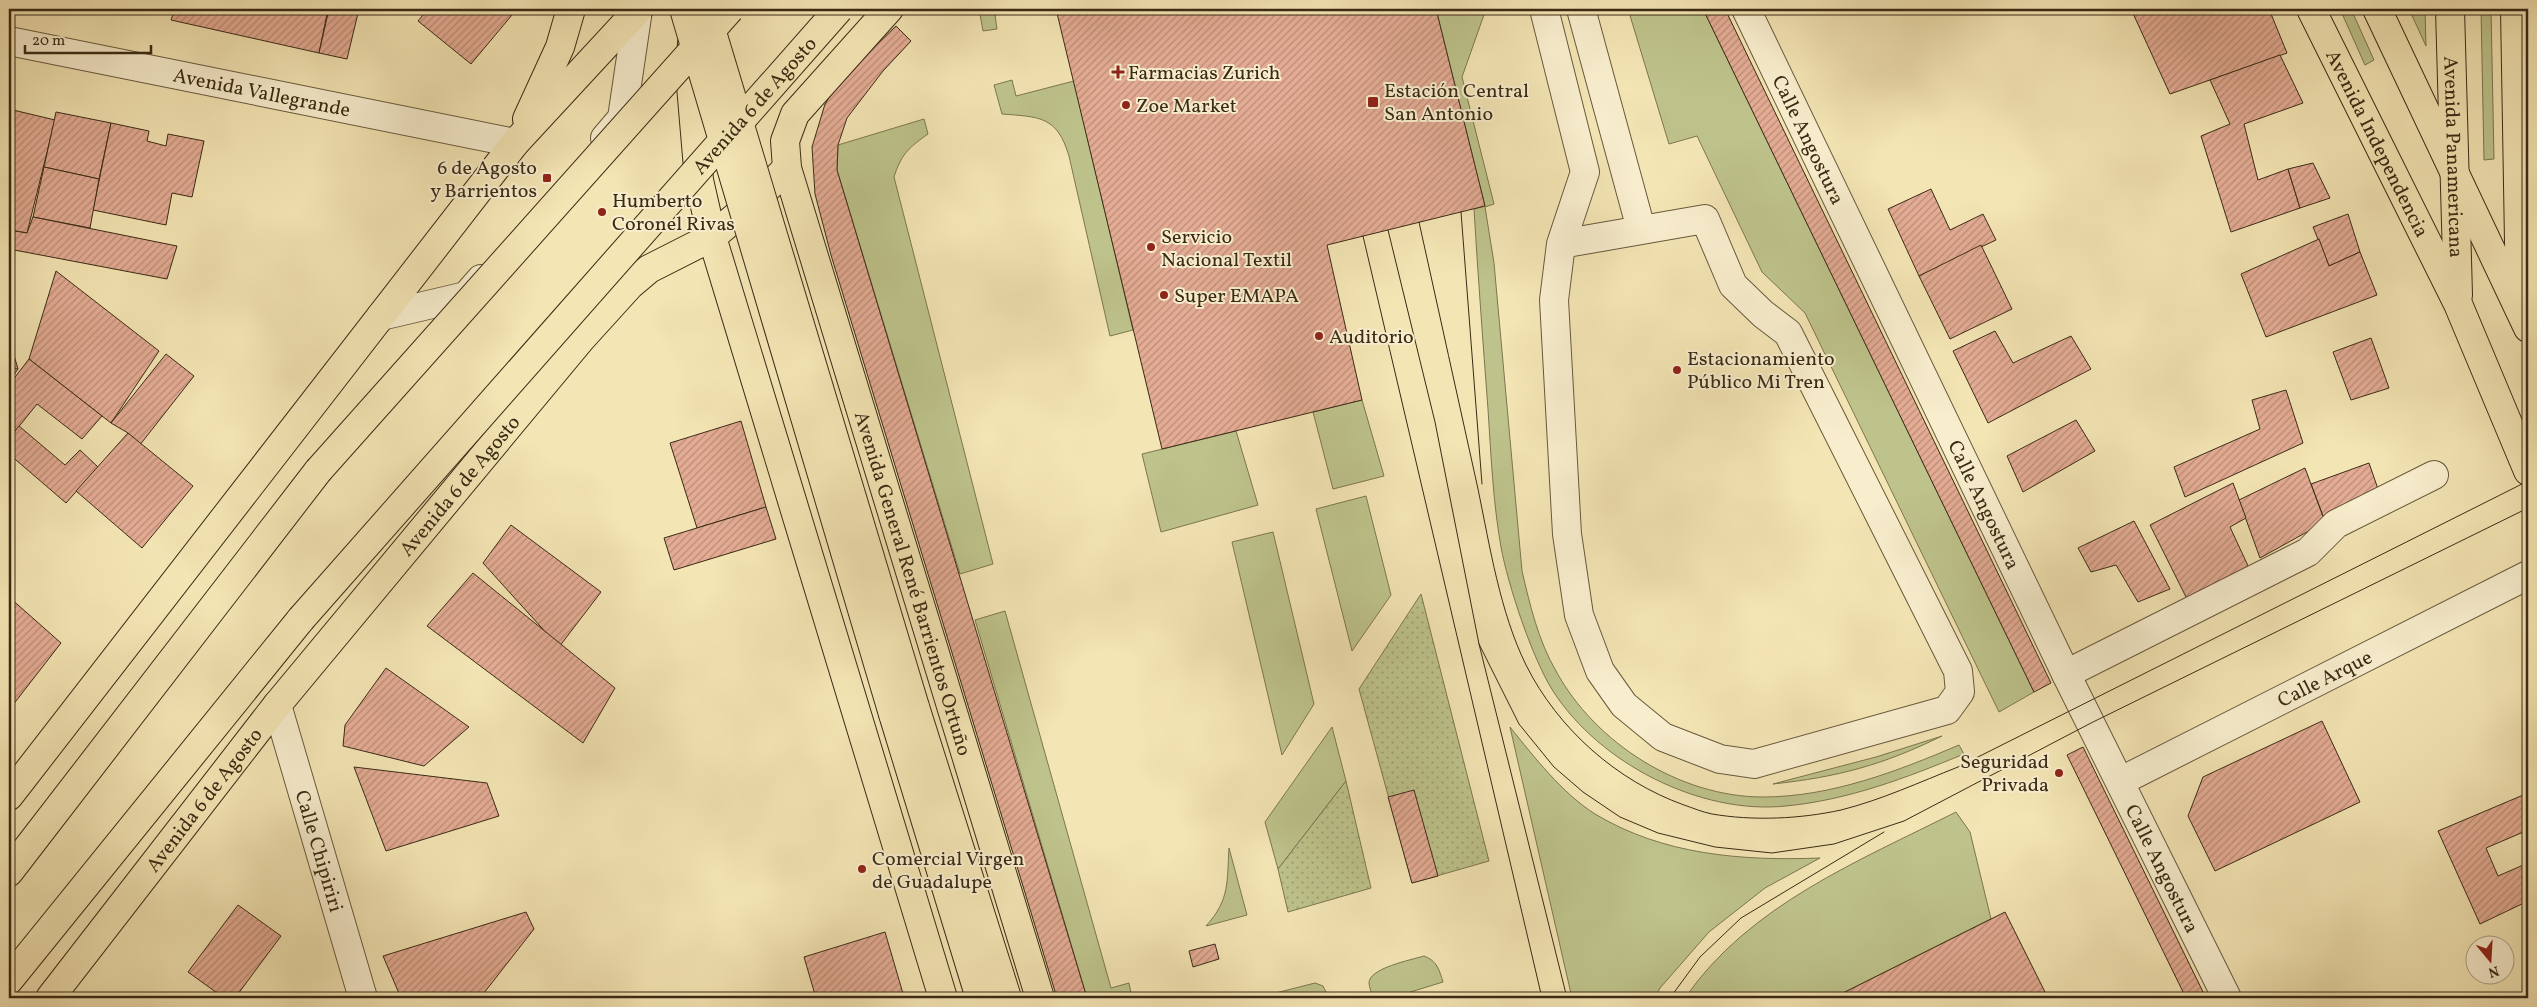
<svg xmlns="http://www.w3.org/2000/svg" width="2537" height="1007" viewBox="0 0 2537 1007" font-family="Vollkorn,serif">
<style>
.green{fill:#bec38b;stroke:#7c7650}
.park{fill:url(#park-dots);stroke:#7c7650}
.building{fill:url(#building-hatch);stroke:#3a2a15}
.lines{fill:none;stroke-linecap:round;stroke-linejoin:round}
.minor-casing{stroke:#68593d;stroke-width:30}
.major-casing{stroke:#3a2a15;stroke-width:30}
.minor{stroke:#f8eece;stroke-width:28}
.major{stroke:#f4e5b4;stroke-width:28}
.tram{stroke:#3a2a15;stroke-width:1}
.major-bridge-casing{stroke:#3a2a15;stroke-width:30;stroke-linecap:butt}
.major-bridge{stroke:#f4e5b4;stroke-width:28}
.poi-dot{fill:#8f2418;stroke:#f8eece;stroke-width:2}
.labels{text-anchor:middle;stroke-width:4;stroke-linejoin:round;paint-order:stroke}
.poi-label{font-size:20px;fill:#3a2a15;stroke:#f8eece;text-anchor:start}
.street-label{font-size:20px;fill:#3a2a15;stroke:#f8eece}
</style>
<defs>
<pattern id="park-dots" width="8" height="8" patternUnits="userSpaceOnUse" patternTransform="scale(1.25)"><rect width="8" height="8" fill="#bec38b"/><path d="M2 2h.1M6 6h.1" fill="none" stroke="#9b9f70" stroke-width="1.8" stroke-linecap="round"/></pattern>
<pattern id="building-hatch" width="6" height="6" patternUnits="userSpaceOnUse" patternTransform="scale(1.25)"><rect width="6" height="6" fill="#e4ac94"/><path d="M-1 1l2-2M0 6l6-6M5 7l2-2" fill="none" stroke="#ba8c78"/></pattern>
</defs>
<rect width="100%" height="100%" fill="#f4e5b4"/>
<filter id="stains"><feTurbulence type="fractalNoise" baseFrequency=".004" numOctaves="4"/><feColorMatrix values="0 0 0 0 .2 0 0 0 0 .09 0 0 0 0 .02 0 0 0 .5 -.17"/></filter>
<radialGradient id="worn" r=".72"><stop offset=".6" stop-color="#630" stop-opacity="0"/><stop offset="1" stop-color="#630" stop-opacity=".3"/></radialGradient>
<g class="green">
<path d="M979,9H1019L995,15L997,29L983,31Z"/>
<path d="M1436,9H1486L1462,77L1494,204L1485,207L1494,263L1522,571C1530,605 1538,640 1556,671C1595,743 1680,797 1763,797C1831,797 1898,771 1959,745L1964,754C1906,778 1848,800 1786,806C1700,815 1599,763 1553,691C1532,658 1508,585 1501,547C1493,502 1491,455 1488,409C1483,343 1478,276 1474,209L1485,206Z"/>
<path d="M1628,9H1703L2034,692L1999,712L1805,313L1762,272L1697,136L1669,144Z"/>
<path d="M2340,9H2351L2374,60L2365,65Z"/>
<path d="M2409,9H2425L2426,46Z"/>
<path d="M2481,9H2491L2494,159L2484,160Z"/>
<path d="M1012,80L1016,96L1074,81L1133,330L1110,336L1069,156C1057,116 1040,117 1002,114L994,85Z"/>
<path d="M924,119L928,134C908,148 901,155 894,177L993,564L960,574L837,170L838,145Z"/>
<path d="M1362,400L1384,476L1333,489L1313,412Z"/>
<path d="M1236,431L1258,505L1161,532L1142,454Z"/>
<path d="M1366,496L1391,595L1352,651L1316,509Z"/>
<path d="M1273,532L1314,704L1282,755L1232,542Z"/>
<path d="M1005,611L1111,988L1129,983L1132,998H1087L975,620Z"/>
<path d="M1332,727L1346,781L1278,869L1265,822Z"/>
<path d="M1510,727C1534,757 1562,793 1595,814C1663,855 1742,861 1820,858L1765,888L1709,932L1660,988L1655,998H1572Z"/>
<path d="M1942,736C1883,765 1838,777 1773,784L1876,757Z"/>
<path d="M1956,812L1970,832L1991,919L1833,998H1685C1749,905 1859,861 1956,812Z"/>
<path d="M1229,848L1247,915L1206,926C1230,900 1227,881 1229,848Z"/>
<path d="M1424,956C1437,961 1439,969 1443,982L1391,998H1373C1372,994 1369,987 1369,983C1369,968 1411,960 1424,956Z"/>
<path d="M1315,983L1323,986L1329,998H1264L1268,995Z"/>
</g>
<g class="park">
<path d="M1421,594L1489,861L1412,883L1359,689Z"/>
<path d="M1346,781L1371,888L1288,912L1278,869Z"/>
</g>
<g class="building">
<path d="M175,9H328L319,53L171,20Z"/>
<path d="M329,9H359L347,59L319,53Z"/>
<path d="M428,9H517L471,64L418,21Z"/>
<path d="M1056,9H1436L1485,206L1327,245L1362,400L1162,449Z"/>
<path d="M1703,9H1725L2051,683L2034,692Z"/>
<path d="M2131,9H2269L2287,53L2170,94Z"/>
<path d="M896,26L911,41L883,71L847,118L838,145L837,170L1087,998H1057L831,255L815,194L812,147L825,104L841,79Z"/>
<path d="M2280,55L2303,103L2244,124L2258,180L2288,169L2300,208L2231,232L2201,136L2230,124L2210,80Z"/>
<path d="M9,109L55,120L27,233L9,230Z"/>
<path d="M56,112L111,123L99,179L44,167Z"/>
<path d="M111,123L149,131L147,141L166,146L168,134L204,141L192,197L172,193L166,225L93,210Z"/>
<path d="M2313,163L2330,198L2300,208L2288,169Z"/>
<path d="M44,167L99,179L90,228L33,217Z"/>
<path d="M1931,189L1950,230L1983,214L1996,240L1919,276L1888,209Z"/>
<path d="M2348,214L2360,252L2329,266L2313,227Z"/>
<path d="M33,217L177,246L167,279L9,249V230L27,233Z"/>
<path d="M2319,239L2329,266L2360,252L2377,295L2266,337L2241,274Z"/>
<path d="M1981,245L2012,309L1950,339L1919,276Z"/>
<path d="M56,271L159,351L111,423L29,359Z"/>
<path d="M1995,331L2013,363L2071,336L2091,369L1988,423L1953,351Z"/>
<path d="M9,338L18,369L9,371Z"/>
<path d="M2371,338L2389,388L2351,400L2333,352Z"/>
<path d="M166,354L194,376L139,446L128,433L111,423Z"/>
<path d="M29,359L102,416L82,439L37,404L9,439V385Z"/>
<path d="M9,368L18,369L9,382Z"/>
<path d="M2286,390L2303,443L2185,497L2174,467L2260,429L2252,400Z"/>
<path d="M2076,420L2095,451L2023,492L2007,456Z"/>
<path d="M741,421L766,507L697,528L670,443Z"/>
<path d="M19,426L65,465L80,450L98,467L66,503L9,454V439Z"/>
<path d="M128,433L193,486L142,548L76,491Z"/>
<path d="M2369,463L2378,489L2323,516L2311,484Z"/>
<path d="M2305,468L2325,522L2260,558L2239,500Z"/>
<path d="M2233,483L2246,518L2230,527L2249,568L2188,601L2150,525Z"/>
<path d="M766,507L776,539L674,570L664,538Z"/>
<path d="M2134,521L2170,589L2138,602L2116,565L2091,572L2078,548Z"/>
<path d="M511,525L601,592L559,647L483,563Z"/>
<path d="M473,573L615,688L583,743L427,626Z"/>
<path d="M9,597L61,643L9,710Z"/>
<path d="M386,668L469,727L424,766L343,746L345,725Z"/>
<path d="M2322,721L2360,802L2215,871L2188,816L2203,777Z"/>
<path d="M2083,747L2206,998H2186L2067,755Z"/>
<path d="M354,767L487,783L499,816L386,851Z"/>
<path d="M1414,790L1438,876L1412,883L1388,797Z"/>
<path d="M2528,793V830L2486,848L2498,876L2528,863V901L2480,924L2438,831Z"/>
<path d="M238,905L281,936L235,998H224L188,972Z"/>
<path d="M526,912L534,929L480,998H401L383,956Z"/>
<path d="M2005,912L2048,998H1833Z"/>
<path d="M885,932L904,997L816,998L804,957Z"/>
<path d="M1215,944L1219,959L1193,967L1189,951Z"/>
</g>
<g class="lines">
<g class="minor-casing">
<g id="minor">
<path d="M1544,9L1585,172L1561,244L1554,300L1567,534L1579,615L1600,671L1624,705L1663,737L1720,759L1754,764L1947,710L1960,692L1958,671L1788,333L1763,314L1733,285L1705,219L1561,244"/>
<path d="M1581,9L1641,229"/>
<path id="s1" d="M1746,9L2066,674L2227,998"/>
<path id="s2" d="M9,41L515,143"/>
<path d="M605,138L622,118L638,10"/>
<path d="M381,316L466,296L481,279"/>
<path d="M2066,674L2308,552L2336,524L2434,475"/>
<path id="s3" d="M277,705L363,998"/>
<path id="s4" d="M2121,781L2528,575"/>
</g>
</g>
<g class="major-casing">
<g id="major">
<path id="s5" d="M889,9L795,114L785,141L787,168L1040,998"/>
<path id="s6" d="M2311,9L2458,304L2528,471"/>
<path d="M2377,9L2528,328"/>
<path id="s7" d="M2450,9L2458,295"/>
<path d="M2515,9L2520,300"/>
<path d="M692,43L690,74L699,180L712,237L943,998"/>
<path d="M527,119L560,47L571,9"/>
<path d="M915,707L1007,998"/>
<path d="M893,714L980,998"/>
<path d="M9,796L515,143L639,9"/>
<path d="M9,872L318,471"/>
<path d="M9,980L301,619"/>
<path id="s8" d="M50,998L277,705L581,339L630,285L649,269L712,237L752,203L787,168"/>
</g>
</g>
<use href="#minor" class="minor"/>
<use href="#major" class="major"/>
<g class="tram">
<path d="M1461,212L1482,484"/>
<path d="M1419,222C1439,311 1458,400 1478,489C1490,547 1500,612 1526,665C1558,729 1617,781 1684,805C1693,808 1702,812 1712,814C1753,821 1800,819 1841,810C1881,800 1920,782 1958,767L2528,481"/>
<path d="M1388,230L1435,422L1479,644L1567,998"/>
<path d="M1363,236L1542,998"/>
<path d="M1479,644L1519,724L1554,767L1583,792L1620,817L1658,833L1715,847L1772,853L1834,844L1904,821L2091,723L2528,508"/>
<path d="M1670,998L1700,957L1741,918L1884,832"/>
</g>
<g class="major-bridge-casing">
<g id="major-bridge">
<path d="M684,9L893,714"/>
<path d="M705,9L915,707"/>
<path d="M318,471L730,9"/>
<path id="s9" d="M301,619L839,9"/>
</g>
</g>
<use href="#major-bridge" class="major-bridge"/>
</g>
<g class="poi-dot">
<path d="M1115.5 64.5h5v5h5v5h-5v5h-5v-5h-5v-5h5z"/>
<rect x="1367" y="96" width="12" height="12" rx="2.5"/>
<circle cx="1126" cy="105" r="5"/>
<rect x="542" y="173" width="10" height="10" rx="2.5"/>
<circle cx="602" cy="212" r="5"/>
<circle cx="1151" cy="247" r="5"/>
<circle cx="1164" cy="295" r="5"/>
<circle cx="1319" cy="336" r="5"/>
<circle cx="1677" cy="370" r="5"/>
<circle cx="2059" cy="773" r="5"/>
<circle cx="862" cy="869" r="5"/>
</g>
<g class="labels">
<g class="poi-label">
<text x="1128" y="79">Farmacias Zurich</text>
<text x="1384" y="97">Estación Central<tspan x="1384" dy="23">San Antonio</tspan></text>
<text x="1136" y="112">Zoe Market</text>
<text x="537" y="174" text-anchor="end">6 de Agosto<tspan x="537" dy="23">y Barrientos</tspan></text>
<text x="612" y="207">Humberto<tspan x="612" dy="23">Coronel Rivas</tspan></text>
<text x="1161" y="243">Servicio<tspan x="1161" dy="23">Nacional Textil</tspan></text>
<text x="1174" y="302">Super EMAPA</text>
<text x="1329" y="343">Auditorio</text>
<text x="1687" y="365">Estacionamiento<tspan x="1687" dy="23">Público Mi Tren</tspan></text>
<text x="2049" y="768" text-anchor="end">Seguridad<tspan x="2049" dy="23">Privada</tspan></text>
<text x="872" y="865">Comercial Virgen<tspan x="872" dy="23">de Guadalupe</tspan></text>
</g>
<g class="street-label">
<text dy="7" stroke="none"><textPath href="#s2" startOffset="258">Avenida Vallegrande</textPath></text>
<text dy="7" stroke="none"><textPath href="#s9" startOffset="685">Avenida 6 de Agosto</textPath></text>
<text dy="7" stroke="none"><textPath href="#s1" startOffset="145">Calle Angostura</textPath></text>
<text dy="7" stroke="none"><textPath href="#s6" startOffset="150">Avenida Independencia</textPath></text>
<text dy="7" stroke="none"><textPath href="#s7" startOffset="148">Avenida Panamericana</textPath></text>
<text dy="7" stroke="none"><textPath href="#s8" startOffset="656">Avenida 6 de Agosto</textPath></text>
<text dy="7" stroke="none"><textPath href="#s1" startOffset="550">Calle Angostura</textPath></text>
<text dy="7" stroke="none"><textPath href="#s5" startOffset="631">Avenida General René Barrientos Ortuño</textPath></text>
<text dy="7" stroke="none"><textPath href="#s4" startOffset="228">Calle Arque</textPath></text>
<text dy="7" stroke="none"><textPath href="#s8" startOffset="251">Avenida 6 de Agosto</textPath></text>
<text dy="7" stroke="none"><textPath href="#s3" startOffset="152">Calle Chipiriri</textPath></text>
<text dy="7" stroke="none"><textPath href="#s1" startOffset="955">Calle Angostura</textPath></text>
</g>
</g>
<rect width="2537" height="1007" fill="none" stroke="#f4e5b4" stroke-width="30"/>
<rect x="10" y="10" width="2517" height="987" fill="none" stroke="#3a2a15" stroke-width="2.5"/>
<rect x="15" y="15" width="2507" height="977" fill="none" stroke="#3a2a15"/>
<g transform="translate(2490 960) rotate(162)"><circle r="24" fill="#f8eece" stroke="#aca084"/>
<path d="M0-4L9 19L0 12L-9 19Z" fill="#8f2418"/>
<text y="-8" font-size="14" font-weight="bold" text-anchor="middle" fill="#3a2a15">N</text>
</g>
<path d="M25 45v8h126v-8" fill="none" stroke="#3a2a15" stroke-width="2.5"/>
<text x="32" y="45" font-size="15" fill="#3a2a15" stroke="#f8eece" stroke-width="4" paint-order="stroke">20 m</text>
<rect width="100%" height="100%" filter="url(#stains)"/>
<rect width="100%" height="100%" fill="url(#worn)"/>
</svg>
